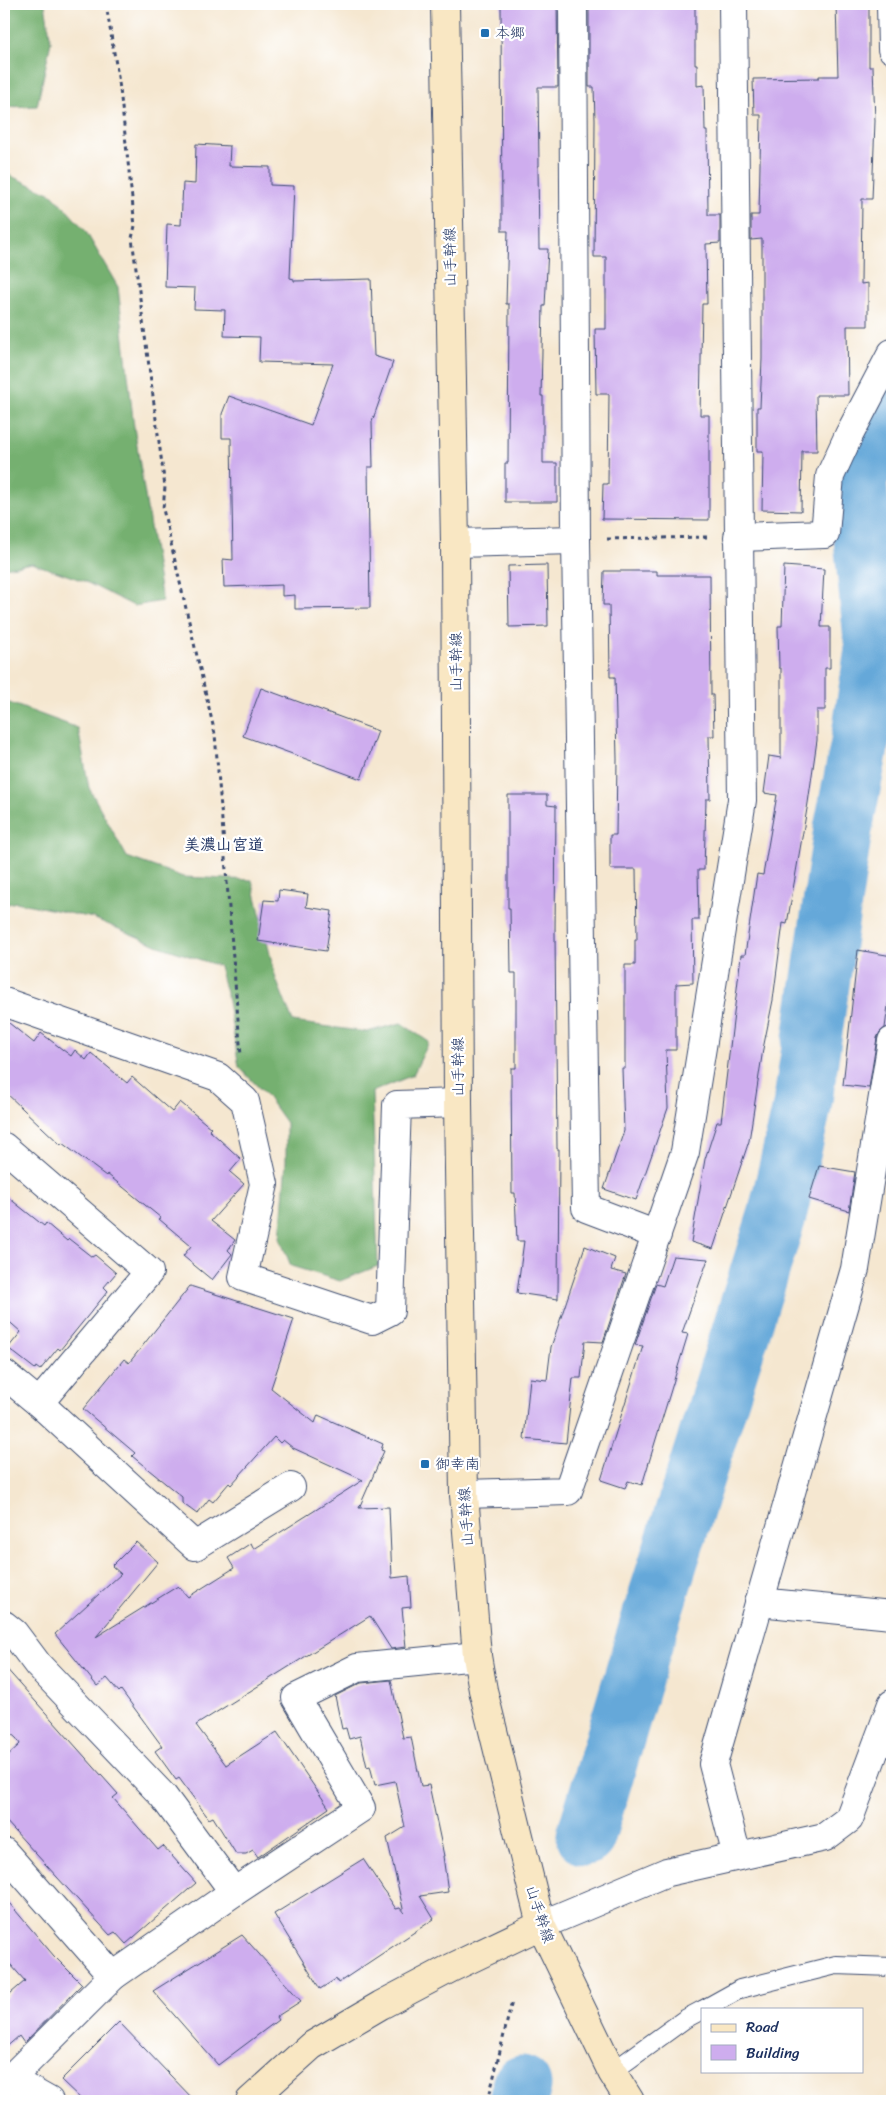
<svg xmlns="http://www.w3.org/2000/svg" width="896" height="2105" viewBox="0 0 896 2105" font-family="Sriracha,'Klee One',sans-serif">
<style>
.forest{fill:#74b070;stroke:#487067}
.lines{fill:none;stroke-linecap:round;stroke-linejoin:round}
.river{stroke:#65a8d9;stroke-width:59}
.building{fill:#ceadee}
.lane-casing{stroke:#3c4b6f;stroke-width:20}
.street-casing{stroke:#3c4b6f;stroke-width:30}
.secondary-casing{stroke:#3c4b6f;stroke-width:30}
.path{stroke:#3c4b6f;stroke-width:3;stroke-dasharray:4 4;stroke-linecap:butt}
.lane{stroke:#fff;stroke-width:18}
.street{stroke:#fff;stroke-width:28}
.secondary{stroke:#f9e7c3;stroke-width:28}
.poi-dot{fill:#1f6fb2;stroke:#fff;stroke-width:2}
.labels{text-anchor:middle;stroke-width:4.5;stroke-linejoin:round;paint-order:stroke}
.poi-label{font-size:15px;fill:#1b2f5e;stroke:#fff;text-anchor:start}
.street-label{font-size:15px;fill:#1b2f5e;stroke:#fff}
.neighbourhood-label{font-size:16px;font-weight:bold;fill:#1b2f5e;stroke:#fff}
</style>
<rect width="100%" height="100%" fill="#fff"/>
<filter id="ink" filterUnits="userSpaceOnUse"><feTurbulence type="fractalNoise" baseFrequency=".02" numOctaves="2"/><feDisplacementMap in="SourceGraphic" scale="10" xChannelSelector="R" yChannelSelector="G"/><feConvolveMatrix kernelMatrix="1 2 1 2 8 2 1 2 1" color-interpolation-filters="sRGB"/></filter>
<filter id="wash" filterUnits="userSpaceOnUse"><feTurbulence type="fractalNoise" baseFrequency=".0096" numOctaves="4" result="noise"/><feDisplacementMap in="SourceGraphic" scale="20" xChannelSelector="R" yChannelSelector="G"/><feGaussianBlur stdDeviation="1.12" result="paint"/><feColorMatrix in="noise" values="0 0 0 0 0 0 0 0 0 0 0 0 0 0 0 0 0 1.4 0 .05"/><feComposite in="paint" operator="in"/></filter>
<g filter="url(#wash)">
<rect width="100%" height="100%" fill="#f5e7d0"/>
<g class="forest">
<path d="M4,4H45L51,42L37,106L4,107Z"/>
<path d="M4,173L52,194L85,230L118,287L134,427L162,601L134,606L84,581L32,563L4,568Z"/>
<path d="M4,701L78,728L89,788L127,857L183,877L252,880L276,979L293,1022L367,1032L401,1023L429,1042L413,1075L372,1092L378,1266L340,1281L291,1266L280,1239L286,1162V1123L266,1095L239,1067L228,1001L219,966L159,946L93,918L16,902L4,905Z"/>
</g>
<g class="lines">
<g class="river">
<path d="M586,1836L654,1608L777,1216L802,1107L843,829L859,748L874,650L857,479L892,414"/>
<path d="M518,2101L522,2085"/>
</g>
</g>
<g id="blocks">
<g class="building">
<path d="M501,4H557L558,87H538L539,166H538L539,249H548L545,306H543L541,396H543V463H557V502H505V463H508L509,304H506L508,231H502Z"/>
<path d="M589,4H695V64H697V86L704,85L705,131H707L708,213V215H720V243L706,244L707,304H702L700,415H709V520L602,519L603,484H608L609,394H596L595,329H606V257H594L595,120L594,87H589Z"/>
<path d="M836,4H869V67H873L875,121L872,199H862L861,284L868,283V326H847L848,395H816L817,451H802L801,511L762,510L763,451H757V407H760L762,359V239L751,240V215H759L761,115H754L753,79L819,78V76H838Z"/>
<path d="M196,144L230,146L229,166L270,167V185L294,186L290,278L294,279V281L371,279L374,356L393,362L372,422L373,467H368L370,608L295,609V595L282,596V585L224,587L223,559L233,560L231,438H222V414L229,396L311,425L333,364L259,362L260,337L224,336L225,310L194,309L195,288L165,287L167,224L181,225L183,183L195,184Z"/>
<path d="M547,565L548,626L509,627L508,566Z"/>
<path d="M784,566L824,569L821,627H830V668H825V710H817V740L808,803L787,924L783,923L773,1000L763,1049L749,1141L713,1249L691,1242L705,1159L717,1122H721L741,955H745L757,874L763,875L777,795L764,793L769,756L781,758V668H779L778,626H782Z"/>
<path d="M604,571H657V575H710L711,695H713L714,736H709L710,799H706L704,870H698L699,920H692L693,983L676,984V1050H666L668,1108L636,1200L604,1189L624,1131L622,1068H625V965H635V940H637L636,869H610V835H616L617,759L615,677H610L609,605H603Z"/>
<path d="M261,688L378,731L361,779L243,736Z"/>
<path d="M508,795H547V805L556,806L555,933L557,1149H559L558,1299L517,1293L524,1241H517L515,1193H512L511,1068H516V973H511L510,908H508Z"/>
<path d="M279,890L308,894L306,907L332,911L326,951L258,941L264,900L278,901Z"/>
<path d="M858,950L892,956V976L885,1028L880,1032L877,1038L869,1088L843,1085Z"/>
<path d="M4,1019L34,1043L41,1033L71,1056L75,1050L86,1060L91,1053L127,1083L132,1077L172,1112L180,1102L211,1128L209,1130L241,1159L230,1172L244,1184L211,1221L235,1240L228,1250L232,1254L212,1280L183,1256L191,1246L159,1219L161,1218L107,1174L106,1176L62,1143L61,1145L4,1091Z"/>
<path d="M819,1166L855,1172L849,1211L809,1199Z"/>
<path d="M4,1194L44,1226L46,1223L67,1241L69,1239L92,1257L95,1255L116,1273L104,1287L108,1291L60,1350L58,1348L40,1370L36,1367L35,1369L8,1348L21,1332L4,1317Z"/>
<path d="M585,1246L615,1258L611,1270L626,1274L603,1342L585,1341L581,1378H573L566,1443L524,1439L530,1378L547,1380L551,1347Z"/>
<path d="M673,1256L708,1259L682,1333L688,1334L642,1485L628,1481L625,1488L601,1480L643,1346L635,1345L656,1284L663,1286Z"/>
<path d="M190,1286L294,1319L271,1388L315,1423L318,1415L383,1444L381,1450L384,1451L359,1508L389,1507L392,1578L409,1576L411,1607L402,1608L406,1647L391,1649L370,1616L196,1725L226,1765L277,1732L329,1808L258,1857L253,1850L246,1854H236L213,1817L209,1819L179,1778L176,1780L155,1751L162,1746L121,1690L119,1692L107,1678L97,1686L55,1634L121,1574L112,1566L136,1542L158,1562L96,1637L178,1586L188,1597L234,1568L228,1558L251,1543L254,1549L363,1480L293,1448L283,1440L280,1443L274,1437L231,1485L229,1483L213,1502L209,1499L197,1514L182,1503V1497L132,1456L135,1453L83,1409L124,1359L129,1363Z"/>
<path d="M4,1666L118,1794L113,1798L158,1850L163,1846L196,1883L126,1944L115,1932L110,1935L4,1819V1759L20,1744L17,1739L4,1727Z"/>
<path d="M391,1680L403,1738L411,1737L421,1786L429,1785L444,1856H443L448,1892L420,1896L434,1919L338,1983L336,1979L320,1989L274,1914L363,1859L396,1909L400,1908L404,1913L387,1838L405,1827L395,1781L375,1785L370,1766L367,1767L360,1736L349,1739L346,1728L342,1729L335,1696L361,1683Z"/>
<path d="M4,1897L54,1956L82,1984L24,2043L19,2036L4,2049V1999L25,1981L4,1957Z"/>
<path d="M242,1935L301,2001L276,2017L278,2020L218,2065L153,1991Z"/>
<path d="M119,2022L195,2101H83L61,2080Z"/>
</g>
</g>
</g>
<g filter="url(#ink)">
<use href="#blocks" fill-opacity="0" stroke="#3c4b6f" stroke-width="1"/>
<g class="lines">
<g class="lane-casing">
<g id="lane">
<path d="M704,2009L740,1989L836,1965L892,1967"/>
<path d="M612,2072L685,2019L702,2010"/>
</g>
</g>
<g class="street-casing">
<g id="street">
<path d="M573,4L576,540L586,1208L657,1235"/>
<path d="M891,4L892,49"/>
<path d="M738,537L825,534L830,476L849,435L892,353"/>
<path d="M455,543L576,540"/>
<path d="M4,1002L218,1077L245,1101L264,1184L243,1277L372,1320L390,1311L397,1105L458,1103"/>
<path d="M4,1147L149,1272L39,1403"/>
<path d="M4,1374L39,1403L195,1546L291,1487"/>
<path d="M464,1494L568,1491L685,1152L742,800L733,4"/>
<path d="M759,1602L892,1615"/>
<path d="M4,1625L14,1633L38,1665L163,1796L234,1892"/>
<path d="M4,1852L113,1976"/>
<path d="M737,1856L713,1764L855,1269L892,1041"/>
<path d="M541,1925L667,1872L825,1837L849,1819L892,1704"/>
<path d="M49,2101L10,2079L113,1976L234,1892L361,1808L296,1698L357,1668L477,1656"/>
</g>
</g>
<g class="secondary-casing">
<g id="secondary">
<path d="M445,4L455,543L458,1103L464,1494L477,1656L483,1690L541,1925L612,2072L630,2101"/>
<path d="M250,2101L311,2046L381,2005L451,1968L541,1925"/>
</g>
</g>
<g class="path">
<path d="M106,4L120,89L135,226L132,238L165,487L163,509L215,734L241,1056"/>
<path d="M607,539L708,537"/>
<path d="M488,2101L512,2001"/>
</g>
<use href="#lane" class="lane"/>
<use href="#street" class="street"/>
<use href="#secondary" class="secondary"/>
</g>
</g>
<g class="poi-dot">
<rect x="480" y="28" width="10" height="10" rx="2.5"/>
<rect x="420" y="1459" width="10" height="10" rx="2.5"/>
</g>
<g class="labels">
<g class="poi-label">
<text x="495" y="38">本郷</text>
<text x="435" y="1469">御幸南</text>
</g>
<g class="street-label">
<text transform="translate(450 257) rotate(-91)" y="5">山手幹線</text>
<text transform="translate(456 662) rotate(-90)" y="5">山手幹線</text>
<text transform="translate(458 1067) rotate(-90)" y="5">山手幹線</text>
<text transform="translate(466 1517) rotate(-94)" y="5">山手幹線</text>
<text transform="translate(540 1914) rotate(72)" y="5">山手幹線</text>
</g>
<g class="neighbourhood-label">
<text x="224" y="850">美濃山宮道</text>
</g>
</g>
<rect width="896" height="2105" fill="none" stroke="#fff" stroke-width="20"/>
<rect x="701" y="2008" width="162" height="65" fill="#ffffff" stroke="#a4acbf"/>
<rect x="711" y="2024" width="25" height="8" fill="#f9e7c3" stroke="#a4acbf"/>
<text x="746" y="2032" font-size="15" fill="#1b2f5e">Road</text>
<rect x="711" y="2045" width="25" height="15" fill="#ceadee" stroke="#a4acbf"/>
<text x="746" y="2058" font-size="15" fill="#1b2f5e">Building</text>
</svg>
